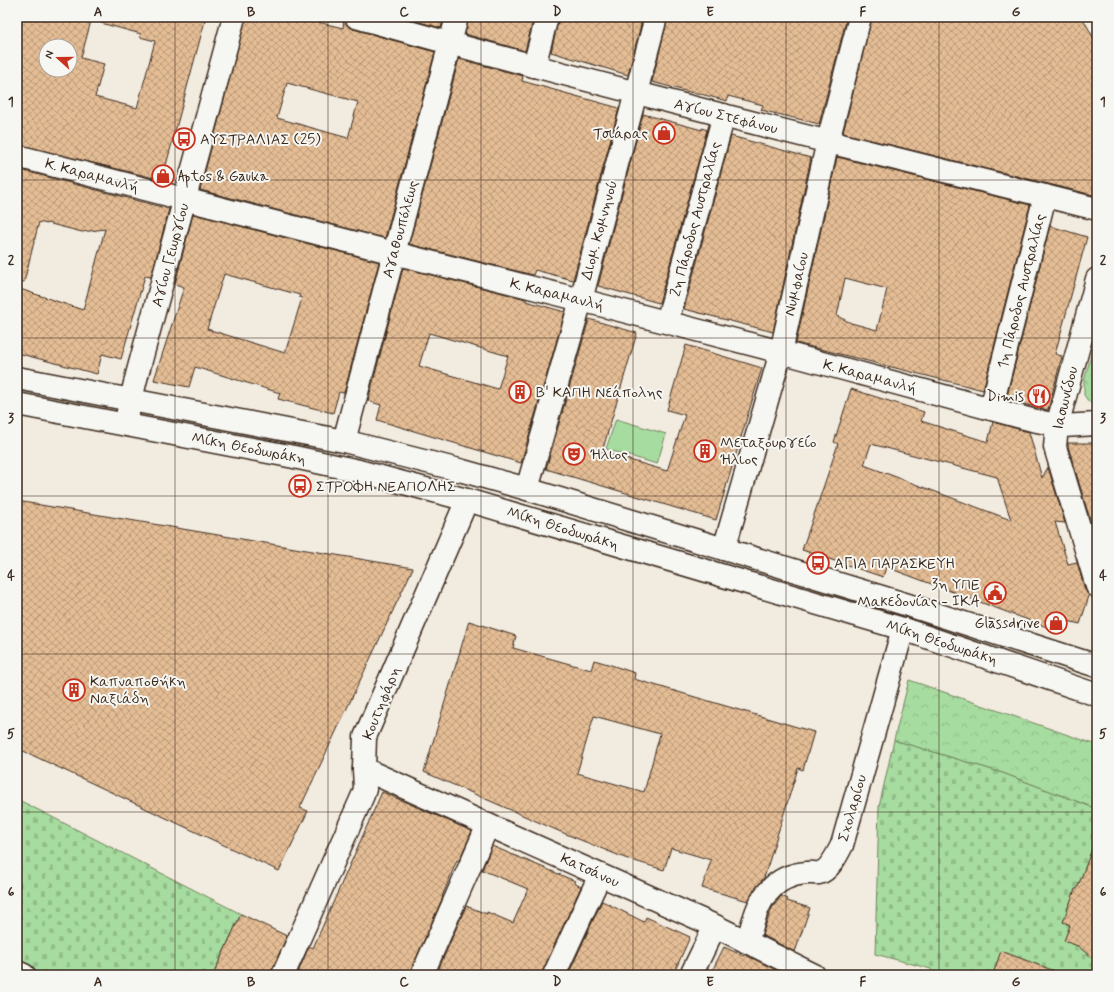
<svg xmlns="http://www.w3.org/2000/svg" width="1114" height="992" viewBox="0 0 1114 992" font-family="Mynerve,sans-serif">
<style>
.grass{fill:#a6dc9f;stroke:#70835e}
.cemetery{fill:url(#cemetery-stones);stroke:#70835e}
.park{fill:url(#park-crowns);stroke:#70835e}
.building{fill:url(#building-cross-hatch);stroke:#3b2a1e;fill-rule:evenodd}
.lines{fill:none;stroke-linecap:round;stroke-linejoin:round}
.minor-casing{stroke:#3b2a1e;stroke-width:25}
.highway-casing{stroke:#3b2a1e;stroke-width:25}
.minor{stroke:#f6f6f2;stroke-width:22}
.highway{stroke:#f6f6f2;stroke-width:22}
.grid{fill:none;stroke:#3b2a1e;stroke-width:1;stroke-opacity:0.55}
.labels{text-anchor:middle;stroke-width:4;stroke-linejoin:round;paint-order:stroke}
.street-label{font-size:15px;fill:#3b2a1e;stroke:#f6f6f2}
.poi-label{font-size:15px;fill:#3b2a1e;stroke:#f6f6f2;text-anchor:start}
.neatline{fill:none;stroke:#3b2a1e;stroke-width:1.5}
.grid-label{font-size:13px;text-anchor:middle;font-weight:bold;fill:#3b2a1e}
</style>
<defs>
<pattern id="cemetery-stones" width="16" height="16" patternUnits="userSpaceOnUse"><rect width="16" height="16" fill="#a6dc9f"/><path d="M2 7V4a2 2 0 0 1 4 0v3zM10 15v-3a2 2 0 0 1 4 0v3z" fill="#90bd88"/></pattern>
<pattern id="park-crowns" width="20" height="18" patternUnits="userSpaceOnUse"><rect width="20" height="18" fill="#a6dc9f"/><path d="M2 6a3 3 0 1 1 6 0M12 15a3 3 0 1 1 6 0" fill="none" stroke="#90bd88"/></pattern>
<pattern id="building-cross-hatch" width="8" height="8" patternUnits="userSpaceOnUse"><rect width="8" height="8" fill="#e4bd95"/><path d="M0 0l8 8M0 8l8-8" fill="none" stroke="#ba9a79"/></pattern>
</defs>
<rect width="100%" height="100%" fill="#f2ebdf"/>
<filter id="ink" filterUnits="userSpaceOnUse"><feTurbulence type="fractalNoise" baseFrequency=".025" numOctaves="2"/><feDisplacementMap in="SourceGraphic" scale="8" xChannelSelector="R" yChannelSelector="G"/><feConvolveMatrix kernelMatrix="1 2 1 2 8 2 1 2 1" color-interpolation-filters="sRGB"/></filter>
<g filter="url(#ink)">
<path class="grass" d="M616,419L666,434L657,464L606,449Z"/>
<g class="cemetery">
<path d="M894,740L1003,773L1097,809V975H932L931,969L875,954L879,807Z"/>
<path d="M17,799L241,914L213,975H17Z"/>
</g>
<g class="park">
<path d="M1097,334V402H1089L1084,395V381Z"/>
<path d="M909,680L1097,745V809L1003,773L894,740Z"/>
</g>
<g class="building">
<path d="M17,17H92L81,58L104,64L95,97L137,108L155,41L140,37L141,34L101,23L102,17H206L162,180L17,144ZM46,46H70V70H46Z"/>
<path d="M246,17H297L343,28L344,18L347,25L353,29L435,52L385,238L200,190ZM287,83L358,102L348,138L277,118Z"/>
<path d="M402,17H444L441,28Z"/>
<path d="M469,17H534L525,51L465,34Z"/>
<path d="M559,17H643L628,75L551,52Z"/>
<path d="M668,17H847L819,124L761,110L763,105L728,96L727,101L693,92V93L652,82Z"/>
<path d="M872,17H1082L1097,44V196L843,133Z"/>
<path d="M459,59L523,76L522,81L619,108L573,280L535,270L533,275L409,244Z"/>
<path d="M643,114L702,130V128L707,130L659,303L598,286Z"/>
<path d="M731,136L811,158L773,332L684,309Z"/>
<path d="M837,157L1030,205L983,390L796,343ZM845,278L887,289L877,330L851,323L837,316Z"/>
<path d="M17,169L169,209L151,277L145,276L121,359L102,354L97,374L17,353V288L83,310L105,229L82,232L47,223V224L39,222L24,282L17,281Z"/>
<path d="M193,214L379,262L344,393L339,392L333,413L278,399L280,393L195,367L189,387L154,380L184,287L175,284ZM224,274L300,295L299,297L302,298L285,353L207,329Z"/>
<path d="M1050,226L1087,237L1055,354L1062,356L1048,410L1006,400Z"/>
<path d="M403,268L526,299V301L565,312L521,463L377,420L381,405L368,401ZM429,333L508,356L498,389L419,366Z"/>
<path d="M589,319L637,333L602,452L667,471L685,415L667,410L686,345L762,368L716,520L546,469Z"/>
<path d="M851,389L924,412L921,421L988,442L993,422L1029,432L1042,478L1048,467L1065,523L1055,522L1068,564L1077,562L1085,590L1089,596L1080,624L1068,621L1063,633L886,567L883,577L802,550L838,444L834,442ZM871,444L997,477L1011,520L864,465Z"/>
<path d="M1068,443H1097V523H1091L1068,446Z"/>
<path d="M17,501L413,568L300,808L308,811L279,871L17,748Z"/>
<path d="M469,621L516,636L513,648L591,670L594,660L608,664L635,673L634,679L814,732L803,770L798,768L764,878L754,890L748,901L702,888L711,860L671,848L664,870L625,858L561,832L424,772ZM594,716L660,734L644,792L577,773Z"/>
<path d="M382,792L472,831L459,861L457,860L442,897H443L411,970L410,975H297L309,946L313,948Z"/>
<path d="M1095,841H1097V962L1078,946L1064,941L1070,925L1063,922L1075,889H1077Z"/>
<path d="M492,846L575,881L574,883L581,887L543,970L542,975H436L466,906L487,914V912L513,923L528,889L482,870Z"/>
<path d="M781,896L788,899L787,901L810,908L795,952L762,935L772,908Z"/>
<path d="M602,901L644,922L646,917L690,937L673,975H568Z"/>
<path d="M241,914L287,936L272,970L271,975H213Z"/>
<path d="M724,947L744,956V954L786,975H710Z"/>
<path d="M1001,951L1060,973L1059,975H1004L994,971Z"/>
</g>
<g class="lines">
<g class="minor-casing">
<g id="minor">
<path d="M356,17C602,87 850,147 1097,209"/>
<path d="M534,66L547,17"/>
<path d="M17,156L394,253L581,300L781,352L1032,420L1062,426L1097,424"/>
<path d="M1097,279L1057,426L1055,447L1097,586"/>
<path d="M667,322L724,115"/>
<path d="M991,409L1045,196"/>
<path d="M125,424L137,375L234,17"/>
<path d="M344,441L457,17"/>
<path d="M527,489L581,300L656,17"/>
<path d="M724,549L781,352L828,141L860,17"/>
<path d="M364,769L488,825L715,926L814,975"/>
<path d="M747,942C753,925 756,904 769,891C779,879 792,874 807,873C811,872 816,874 819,873C829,871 838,853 842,845L903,629"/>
<path d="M17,972L24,975"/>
<path d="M283,975L363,795L365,789L364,769L365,737L467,500"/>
<path d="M422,975L488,825"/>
<path d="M554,975L600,875"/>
<path d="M691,975L715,926"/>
</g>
</g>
<g class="highway-casing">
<g id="highway">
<path d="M17,378L344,441L463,471L527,489L908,605L1097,666"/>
<path d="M17,404L294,457L359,471L467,500L903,629L1097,695"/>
</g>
</g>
<use href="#minor" class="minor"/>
<use href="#highway" class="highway"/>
</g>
</g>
<path class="grid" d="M175,17V975M328,17V975M481,17V975M633,17V975M786,17V975M939,17V975M17,180H1097M17,338H1097M17,496H1097M17,654H1097M17,812H1097"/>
<defs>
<g id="shop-ring" transform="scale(1.15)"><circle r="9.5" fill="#f6f6f2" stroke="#c8321e" stroke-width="1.5"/><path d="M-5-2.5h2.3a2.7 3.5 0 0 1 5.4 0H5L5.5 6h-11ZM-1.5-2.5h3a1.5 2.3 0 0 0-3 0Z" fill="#c8321e"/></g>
<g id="bus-ring" transform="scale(1.15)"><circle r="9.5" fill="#f6f6f2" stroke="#c8321e" stroke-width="1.5"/><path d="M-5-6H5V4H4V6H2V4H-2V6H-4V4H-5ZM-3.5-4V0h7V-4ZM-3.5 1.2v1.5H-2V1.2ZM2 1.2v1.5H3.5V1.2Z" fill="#c8321e"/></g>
<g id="building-ring" transform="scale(1.15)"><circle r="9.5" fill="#f6f6f2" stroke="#c8321e" stroke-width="1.5"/><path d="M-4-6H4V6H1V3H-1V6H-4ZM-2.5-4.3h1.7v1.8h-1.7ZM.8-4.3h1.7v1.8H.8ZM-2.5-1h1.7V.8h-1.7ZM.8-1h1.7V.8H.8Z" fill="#c8321e"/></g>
<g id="restaurant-ring" transform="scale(1.15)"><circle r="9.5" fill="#f6f6f2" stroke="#c8321e" stroke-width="1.5"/><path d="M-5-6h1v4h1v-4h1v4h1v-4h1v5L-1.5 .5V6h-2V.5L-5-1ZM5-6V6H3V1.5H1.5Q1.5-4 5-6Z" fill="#c8321e"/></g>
<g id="theatre-ring" transform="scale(1.15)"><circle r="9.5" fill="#f6f6f2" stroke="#c8321e" stroke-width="1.5"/><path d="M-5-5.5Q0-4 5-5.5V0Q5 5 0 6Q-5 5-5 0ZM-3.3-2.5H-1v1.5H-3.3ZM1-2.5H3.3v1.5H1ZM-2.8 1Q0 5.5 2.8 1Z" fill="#c8321e"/></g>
<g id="civic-ring" transform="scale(1.15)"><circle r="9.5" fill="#f6f6f2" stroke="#c8321e" stroke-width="1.5"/><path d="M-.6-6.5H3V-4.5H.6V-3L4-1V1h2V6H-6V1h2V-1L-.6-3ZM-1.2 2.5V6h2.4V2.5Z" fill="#c8321e"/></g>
</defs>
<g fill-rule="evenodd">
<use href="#shop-ring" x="664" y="133"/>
<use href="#bus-ring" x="184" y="139"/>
<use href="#shop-ring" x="163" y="176"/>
<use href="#building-ring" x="520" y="392"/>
<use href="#restaurant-ring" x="1039" y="396"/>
<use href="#building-ring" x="705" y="451"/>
<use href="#theatre-ring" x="574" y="454"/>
<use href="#bus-ring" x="300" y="486"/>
<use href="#bus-ring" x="818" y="563"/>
<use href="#civic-ring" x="995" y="593"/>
<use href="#shop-ring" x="1056" y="623"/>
<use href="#building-ring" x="74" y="690"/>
</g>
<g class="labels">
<g class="street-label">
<text transform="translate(726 116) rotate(14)" y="5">Αγίου Στεφάνου</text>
<text transform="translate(92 175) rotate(15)" y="5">Κ. Καραμανλή</text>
<text transform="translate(695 219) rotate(-75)" y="5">2η Πάροδος Αυστραλίας</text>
<text transform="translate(400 229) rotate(-75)" y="5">Αγαθουπόλεως</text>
<text transform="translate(599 230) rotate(-75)" y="5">Διομ. Κομνηνού</text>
<text transform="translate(170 255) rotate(-75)" y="5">Αγίου Γεωργίου</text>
<text transform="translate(796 284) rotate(-77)" y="5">Νυμφαίου</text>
<text transform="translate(1021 291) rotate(-76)" y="5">1η Πάροδος Αυστραλίας</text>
<text transform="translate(557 294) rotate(14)" y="5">Κ. Καραμανλή</text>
<text transform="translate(870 376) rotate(15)" y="5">Κ. Καραμανλή</text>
<text transform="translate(1065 398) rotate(-76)" y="5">Ιασωνίδου</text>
<text transform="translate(249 448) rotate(11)" y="5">Μίκη Θεοδωράκη</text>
<text transform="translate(563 528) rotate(17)" y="5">Μίκη Θεοδωράκη</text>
<text transform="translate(942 642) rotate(18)" y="5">Μίκη Θεοδωράκη</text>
<text transform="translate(381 703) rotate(-68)" y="5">Κουτηφάρη</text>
<text transform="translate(852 808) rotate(-74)" y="5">Σχολαρίου</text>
<text transform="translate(590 870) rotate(24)" y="5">Κατσάνου</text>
</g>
<g class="poi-label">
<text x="648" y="138" text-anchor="end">Τσιάρας</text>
<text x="200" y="144">ΑΥΣΤΡΑΛΙΑΣ (25)</text>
<text x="178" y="181">Aptos &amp; Gauka</text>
<text x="536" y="397">Β' ΚΑΠΗ Νεάπολης</text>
<text x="1024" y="401" text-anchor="end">Dimis</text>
<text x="720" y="447">Μεταξουργείο<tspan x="720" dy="17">Ήλιος</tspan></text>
<text x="590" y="459">Ήλιος</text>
<text x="316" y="491">ΣΤΡΟΦΗ ΝΕΑΠΟΛΗΣ</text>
<text x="834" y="568">ΑΓΙΑ ΠΑΡΑΣΚΕΥΗ</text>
<text x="980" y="589" text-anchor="end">3η ΥΠΕ<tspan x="980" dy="17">Μακεδονίας - IKA</tspan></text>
<text x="1040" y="628" text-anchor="end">Glassdrive</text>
<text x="90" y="686">Καπναποθήκη<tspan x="90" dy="17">Ναξιάδη</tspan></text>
</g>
</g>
<rect width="1114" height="992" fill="none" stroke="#f6f6f2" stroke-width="44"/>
<g transform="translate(58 58) rotate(291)"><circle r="19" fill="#f6f6f2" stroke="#aba49d"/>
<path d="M0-3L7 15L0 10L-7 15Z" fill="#c8321e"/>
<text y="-6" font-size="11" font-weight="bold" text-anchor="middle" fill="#3b2a1e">N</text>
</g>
<rect x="22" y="22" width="1070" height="948" class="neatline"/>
<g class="grid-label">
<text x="98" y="16">A</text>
<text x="251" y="16">B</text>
<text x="404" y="16">C</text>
<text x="557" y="16">D</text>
<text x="710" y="16">E</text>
<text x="863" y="16">F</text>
<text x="1016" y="16">G</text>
<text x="11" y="106">1</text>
<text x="1103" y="106">1</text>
<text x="11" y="264">2</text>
<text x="1103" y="264">2</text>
<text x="11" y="422">3</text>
<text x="1103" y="422">3</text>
<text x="11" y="580">4</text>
<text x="1103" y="580">4</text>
<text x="11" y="738">5</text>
<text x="1103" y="738">5</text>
<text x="11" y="896">6</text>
<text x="1103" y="896">6</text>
<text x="98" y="986">A</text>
<text x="251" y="986">B</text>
<text x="404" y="986">C</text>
<text x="557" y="986">D</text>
<text x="710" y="986">E</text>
<text x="863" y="986">F</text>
<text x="1016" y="986">G</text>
</g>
</svg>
